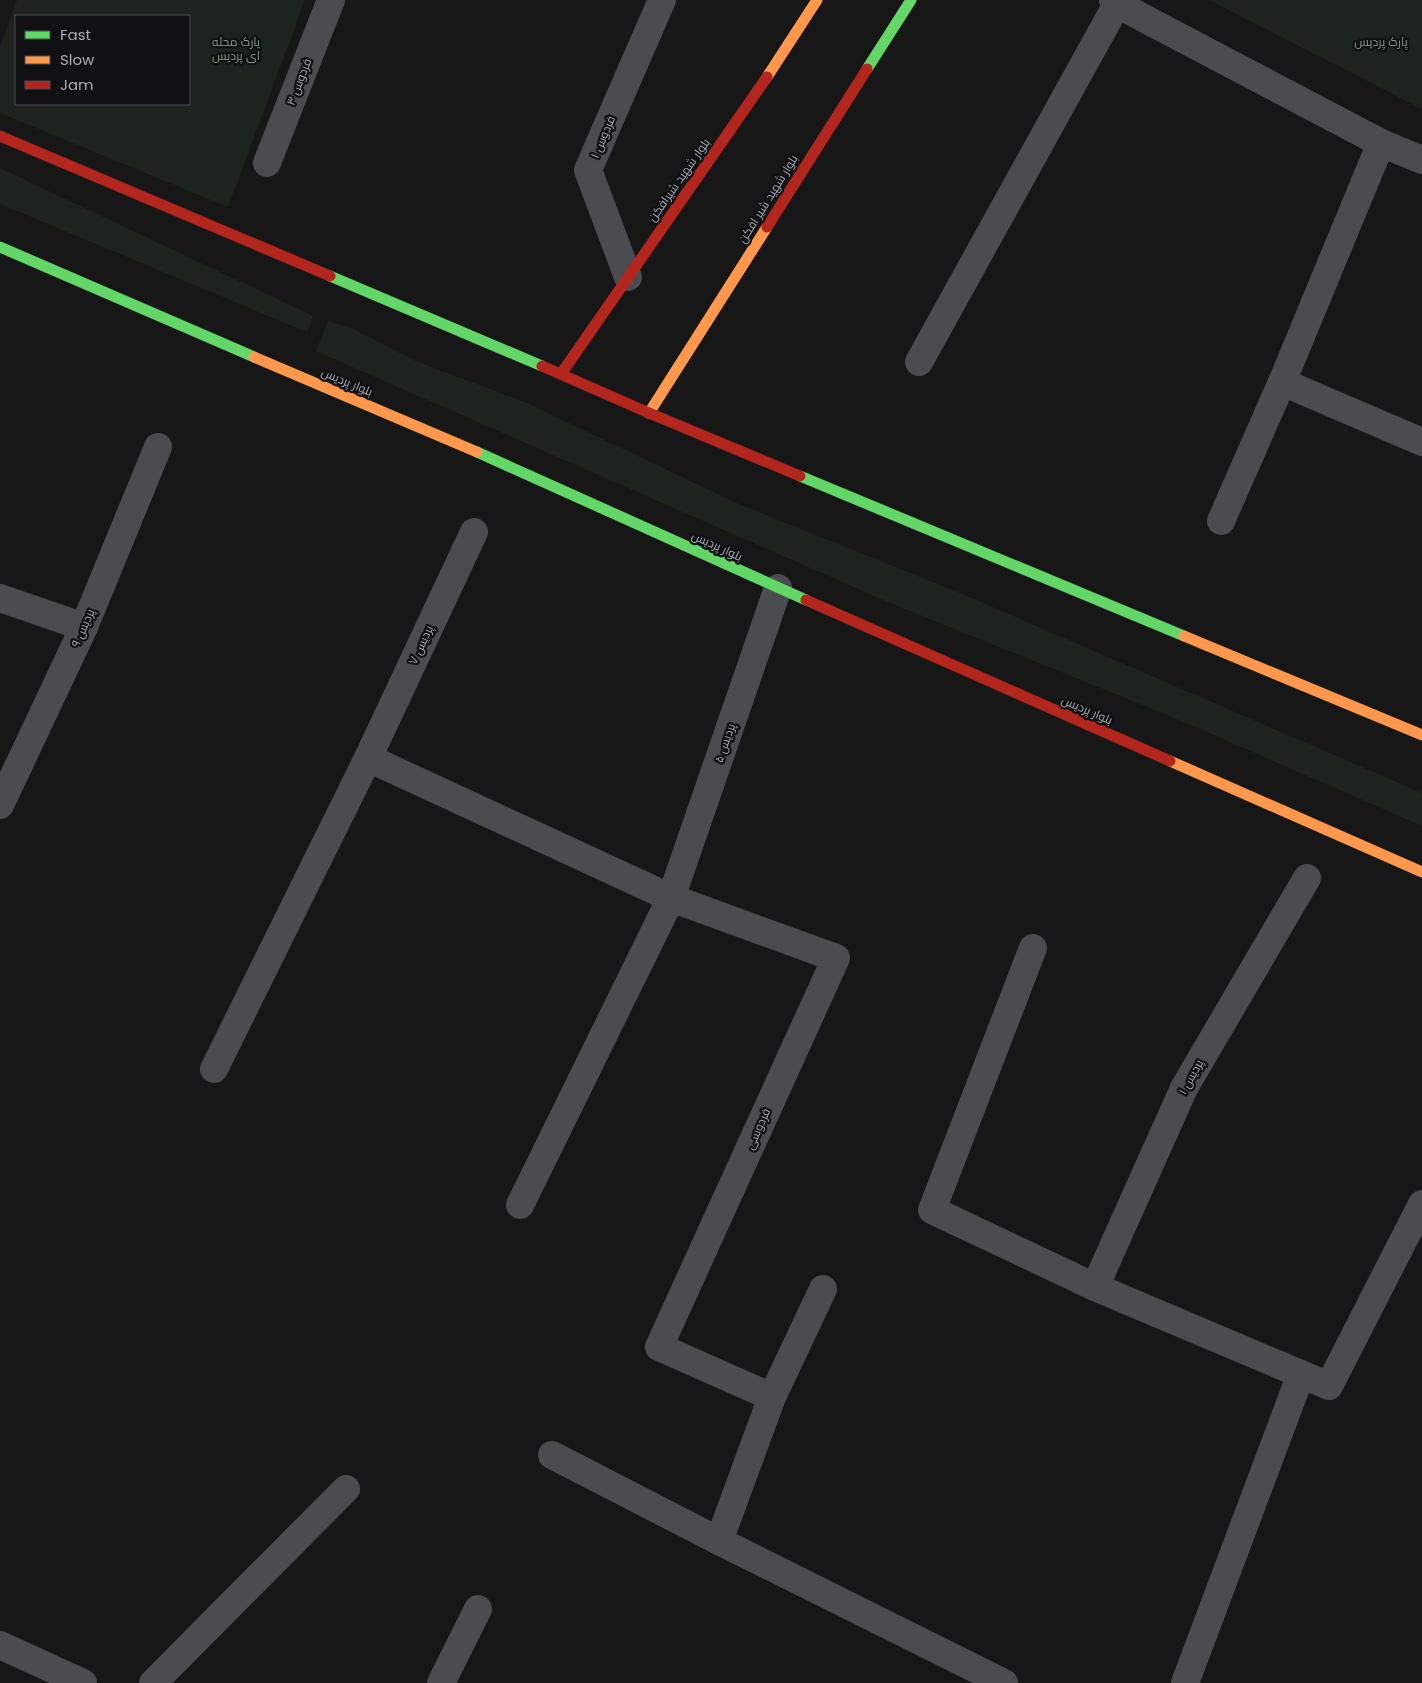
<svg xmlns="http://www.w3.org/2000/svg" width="1422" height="1683" viewBox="0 0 1422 1683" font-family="Poppins,Cairo,sans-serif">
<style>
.green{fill:#1d241e;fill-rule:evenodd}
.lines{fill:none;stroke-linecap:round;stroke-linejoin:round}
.street{stroke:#4b4c50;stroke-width:28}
.fast{stroke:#63d668;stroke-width:11}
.slow{stroke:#ff974d;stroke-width:11}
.jam{stroke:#b3261e;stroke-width:11}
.labels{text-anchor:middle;stroke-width:4.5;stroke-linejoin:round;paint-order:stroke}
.park-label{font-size:12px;fill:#7fa381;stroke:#111113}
.street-label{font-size:12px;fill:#a8adb8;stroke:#111113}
</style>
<rect width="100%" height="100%" fill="#171717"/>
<g class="green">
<path d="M17,0H305L228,207L0,113V46ZM16,16H189V104H16Z"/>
<path d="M1209,0H1422V109Z"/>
<path d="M0,168L313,316L307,332L0,204Z"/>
<path d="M328,321L351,328L413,360L525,402L732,501L967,596L1422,793V826L1177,719L888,602L316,351Z"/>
</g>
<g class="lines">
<g class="street">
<path d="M1113,0L1117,4L1381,143L1422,160"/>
<path d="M267,163L331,0"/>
<path d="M628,277L588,170L662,0"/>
<path d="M919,362L1117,4"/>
<path d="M1282,382L1422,442"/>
<path d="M1221,521L1282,382L1381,143"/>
<path d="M0,598L84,627"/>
<path d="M368,758L671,898L836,958L659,1347L772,1397"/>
<path d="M0,805L84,627L158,447"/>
<path d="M1033,948L932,1210L1095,1287L1329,1386L1422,1204"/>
<path d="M214,1069L368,758L474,532"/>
<path d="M520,1205L671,898L778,588"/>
<path d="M1095,1287L1184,1088L1307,878"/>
<path d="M552,1455L719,1541L1004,1683"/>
<path d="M719,1541L772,1397L823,1289"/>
<path d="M0,1645L83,1683"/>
<path d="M153,1683L346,1489"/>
<path d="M441,1683L478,1609"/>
<path d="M1185,1683L1301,1374"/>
</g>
<g class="fast">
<path d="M867,69L911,0"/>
<path d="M0,247L254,357"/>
<path d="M330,276L542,366"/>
<path d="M477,452L806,600"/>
<path d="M800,476L1184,636"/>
</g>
<g class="slow">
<path d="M767,77L817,0"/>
<path d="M254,357L477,452"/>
<path d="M649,413L767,227"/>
<path d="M1184,636L1422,735"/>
<path d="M1170,761L1422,872"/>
</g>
<g class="jam">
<path d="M0,136L330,276"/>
<path d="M767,227L867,69"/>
<path d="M542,366L649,413L800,476"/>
<path d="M561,374L767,77"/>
<path d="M806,600L1170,761"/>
</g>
</g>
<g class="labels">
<g class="park-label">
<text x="236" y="46">پارک محله<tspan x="236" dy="14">ای پردیس</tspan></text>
<text x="1381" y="46">پارک پردیس</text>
</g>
<g class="street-label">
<text transform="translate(299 82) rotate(-69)" y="4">فردوس ۳</text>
<text transform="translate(603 137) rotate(-67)" y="4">فردوس ۱</text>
<text transform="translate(679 180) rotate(-55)" y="4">بلوار شهید شیرافکن</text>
<text transform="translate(768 199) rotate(-58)" y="4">بلوار شهید شیر افکن</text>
<text transform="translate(347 382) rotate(23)" y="4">بلوار پردیس</text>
<text transform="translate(717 546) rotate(25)" y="4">بلوار پردیس</text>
<text transform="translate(83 628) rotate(-66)" y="4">پردیس ۹</text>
<text transform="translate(421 645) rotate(-65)" y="4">پردیس ۷</text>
<text transform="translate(1087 710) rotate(24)" y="4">بلوار پردیس</text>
<text transform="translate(725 743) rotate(-71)" y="4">پردیس ۵</text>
<text transform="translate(1191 1077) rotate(-61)" y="4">پردیس ۱</text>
<text transform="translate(758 1129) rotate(-66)" y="4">فردوسی</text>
</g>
</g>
<rect x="15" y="15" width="175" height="90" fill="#111113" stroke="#4d4f55"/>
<rect x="25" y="31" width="25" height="8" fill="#63d668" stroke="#4d4f55"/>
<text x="60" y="40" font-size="15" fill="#a8adb8">Fast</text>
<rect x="25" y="56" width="25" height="8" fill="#ff974d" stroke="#4d4f55"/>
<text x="60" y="65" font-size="15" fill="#a8adb8">Slow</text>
<rect x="25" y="81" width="25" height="8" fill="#b3261e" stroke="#4d4f55"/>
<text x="60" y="90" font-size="15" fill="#a8adb8">Jam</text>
</svg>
